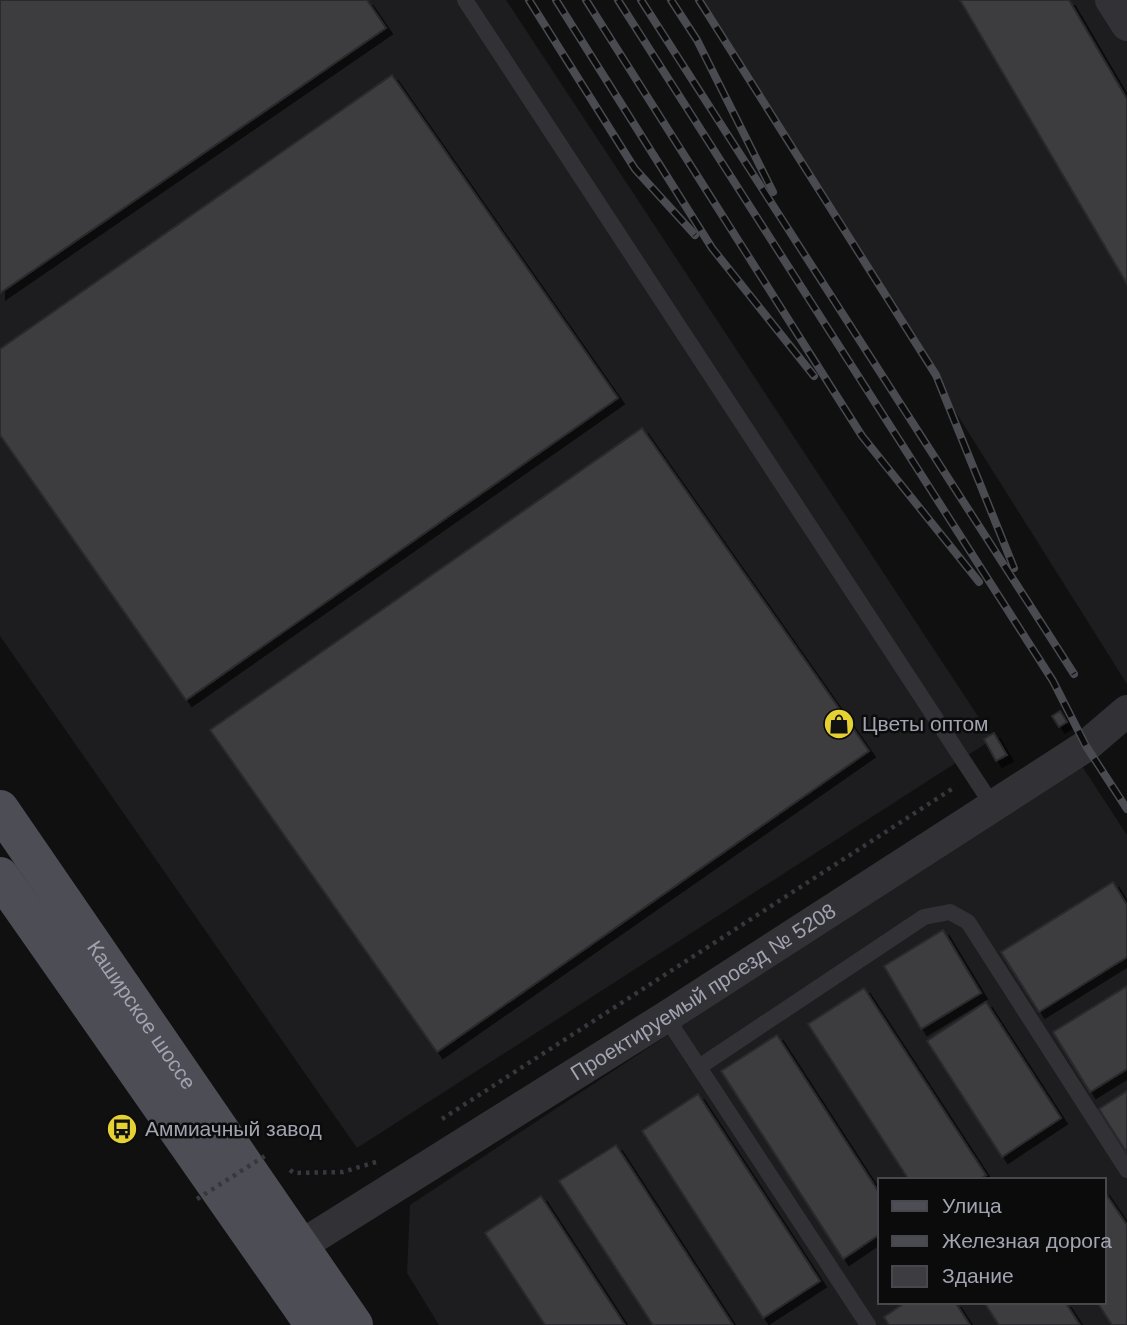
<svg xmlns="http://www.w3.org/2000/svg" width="1127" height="1325" viewBox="0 0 1127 1325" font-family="Arial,sans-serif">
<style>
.built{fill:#1d1c1e;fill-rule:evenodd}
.building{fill:#3d3d41;stroke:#2b2a2d;stroke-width:2;filter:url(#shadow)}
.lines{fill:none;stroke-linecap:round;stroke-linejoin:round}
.path{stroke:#37383d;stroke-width:4.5;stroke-dasharray:3.5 5;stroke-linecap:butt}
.lane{stroke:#323136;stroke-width:16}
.street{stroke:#323136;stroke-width:32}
.primary{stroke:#4d4d55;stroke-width:38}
.rail-casing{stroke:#4a4b51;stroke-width:8}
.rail{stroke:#0b0b0c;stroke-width:5;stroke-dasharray:16;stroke-linecap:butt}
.path-bridge{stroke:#37383d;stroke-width:4.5;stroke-dasharray:3.5 5;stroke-linecap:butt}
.labels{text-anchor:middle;stroke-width:5;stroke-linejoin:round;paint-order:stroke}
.poi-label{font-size:21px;fill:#a2a3b1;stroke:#0b0b0c;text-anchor:start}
.street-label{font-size:21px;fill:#a2a3b1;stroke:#0b0b0c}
</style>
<defs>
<filter id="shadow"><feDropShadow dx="6" dy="6" stdDeviation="0" flood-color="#0009"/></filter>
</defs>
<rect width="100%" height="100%" fill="#101011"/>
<g class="built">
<path d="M0,0H506L993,739L357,1148L0,636Z"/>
<path d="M696,0H1127V684Z"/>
<path d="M1080,763L1127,835V1325H439L407,1273L410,1205ZM880,1180H1104V1302H880Z"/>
</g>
<g class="building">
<path d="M0,0H367L386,28L0,293Z"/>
<path d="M960,0H1069L1127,99V284Z"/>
<path d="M392,75L618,398L186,700L0,435V349Z"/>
<path d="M642,428L869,751L437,1052L210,730Z"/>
<path d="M1060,711L1067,722L1059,727L1052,716Z"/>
<path d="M994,733L1007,755L996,761L984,739Z"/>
<path d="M1113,882L1127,905V957L1039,1012L1001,952Z"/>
<path d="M943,930L981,993L921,1029L884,966Z"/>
<path d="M1127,986V1069L1090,1092L1053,1032Z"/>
<path d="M864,988L986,1175L979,1180H909L808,1024Z"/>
<path d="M986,1002L1061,1118L1002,1157L927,1041Z"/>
<path d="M777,1035L880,1194V1234L843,1259L721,1071Z"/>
<path d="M1127,1091V1153L1099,1109Z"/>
<path d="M698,1094L820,1281L763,1318L642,1131Z"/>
<path d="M616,1145L733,1325H653L559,1181Z"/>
<path d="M1104,1191L1127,1225V1325H1112L1097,1302H1104Z"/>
<path d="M541,1196L625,1325H545L485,1233Z"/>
<path d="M906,1302H955L970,1325H889L884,1317Z"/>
<path d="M984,1302H1065L1080,1325H999Z"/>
</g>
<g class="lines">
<g class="path">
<path d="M442,1119L955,787"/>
<path d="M290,1170L294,1173L343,1172L376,1162"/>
</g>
<g class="lane">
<path d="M465,0L993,806"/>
<path d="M666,1017L868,1325"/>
<path d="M699,1067L924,917L950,912L968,922L1127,1170"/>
</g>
<g class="street">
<path d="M1111,0L1127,25"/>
<path id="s1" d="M281,1258L666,1017L1086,746L1127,711"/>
</g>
<g class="primary">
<path id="s2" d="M0,809L354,1325"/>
<path d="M0,876L314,1325"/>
</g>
<g class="rail-casing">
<g id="rail">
<path d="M529,0L635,169L695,235"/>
<path d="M556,0L712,248L814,376"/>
<path d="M586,0L862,436L979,582"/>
<path d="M618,0L1053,681L1086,746L1127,809"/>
<path d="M641,0L1074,674"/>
<path d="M671,0L697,40L773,192"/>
<path d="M699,0L936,375L1014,568"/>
</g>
</g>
<use href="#rail" class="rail"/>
<path class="path-bridge" d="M197,1199L268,1154"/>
</g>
<defs>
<g id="shop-disc" transform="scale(1.575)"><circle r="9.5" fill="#e6d133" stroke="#0b0b0c"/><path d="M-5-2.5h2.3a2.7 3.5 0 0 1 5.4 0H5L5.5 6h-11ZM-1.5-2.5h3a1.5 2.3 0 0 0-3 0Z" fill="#111"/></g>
<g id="bus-disc" transform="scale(1.575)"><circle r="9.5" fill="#e6d133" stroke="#0b0b0c"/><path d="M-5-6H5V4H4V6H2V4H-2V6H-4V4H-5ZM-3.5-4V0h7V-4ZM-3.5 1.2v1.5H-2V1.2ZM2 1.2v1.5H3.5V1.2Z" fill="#111"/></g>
</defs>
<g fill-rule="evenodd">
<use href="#shop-disc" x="839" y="724"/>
<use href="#bus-disc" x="122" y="1129"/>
</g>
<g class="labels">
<g class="poi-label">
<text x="862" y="731">Цветы оптом</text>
<text x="145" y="1136">Аммиачный завод</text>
</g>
<g class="street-label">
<text dy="7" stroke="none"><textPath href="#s1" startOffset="499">Проектируемый проезд № 5208</textPath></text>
<text dy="7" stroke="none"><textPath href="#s2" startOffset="250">Каширское шоссе</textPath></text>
</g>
</g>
<rect x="878" y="1178" width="228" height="126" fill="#0b0b0c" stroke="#47484e" stroke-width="2"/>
<rect x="892" y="1201" width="35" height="10" fill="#4d4d55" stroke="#47484e" stroke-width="2"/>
<text x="942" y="1213" font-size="21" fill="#a2a3b1">Улица</text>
<rect x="892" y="1236" width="35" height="10" fill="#4a4b51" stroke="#47484e" stroke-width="2"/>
<text x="942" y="1248" font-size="21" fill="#a2a3b1">Железная дорога</text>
<rect x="892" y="1266" width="35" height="21" fill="#3d3d41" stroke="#47484e" stroke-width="2"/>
<text x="942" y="1283" font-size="21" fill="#a2a3b1">Здание</text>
</svg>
